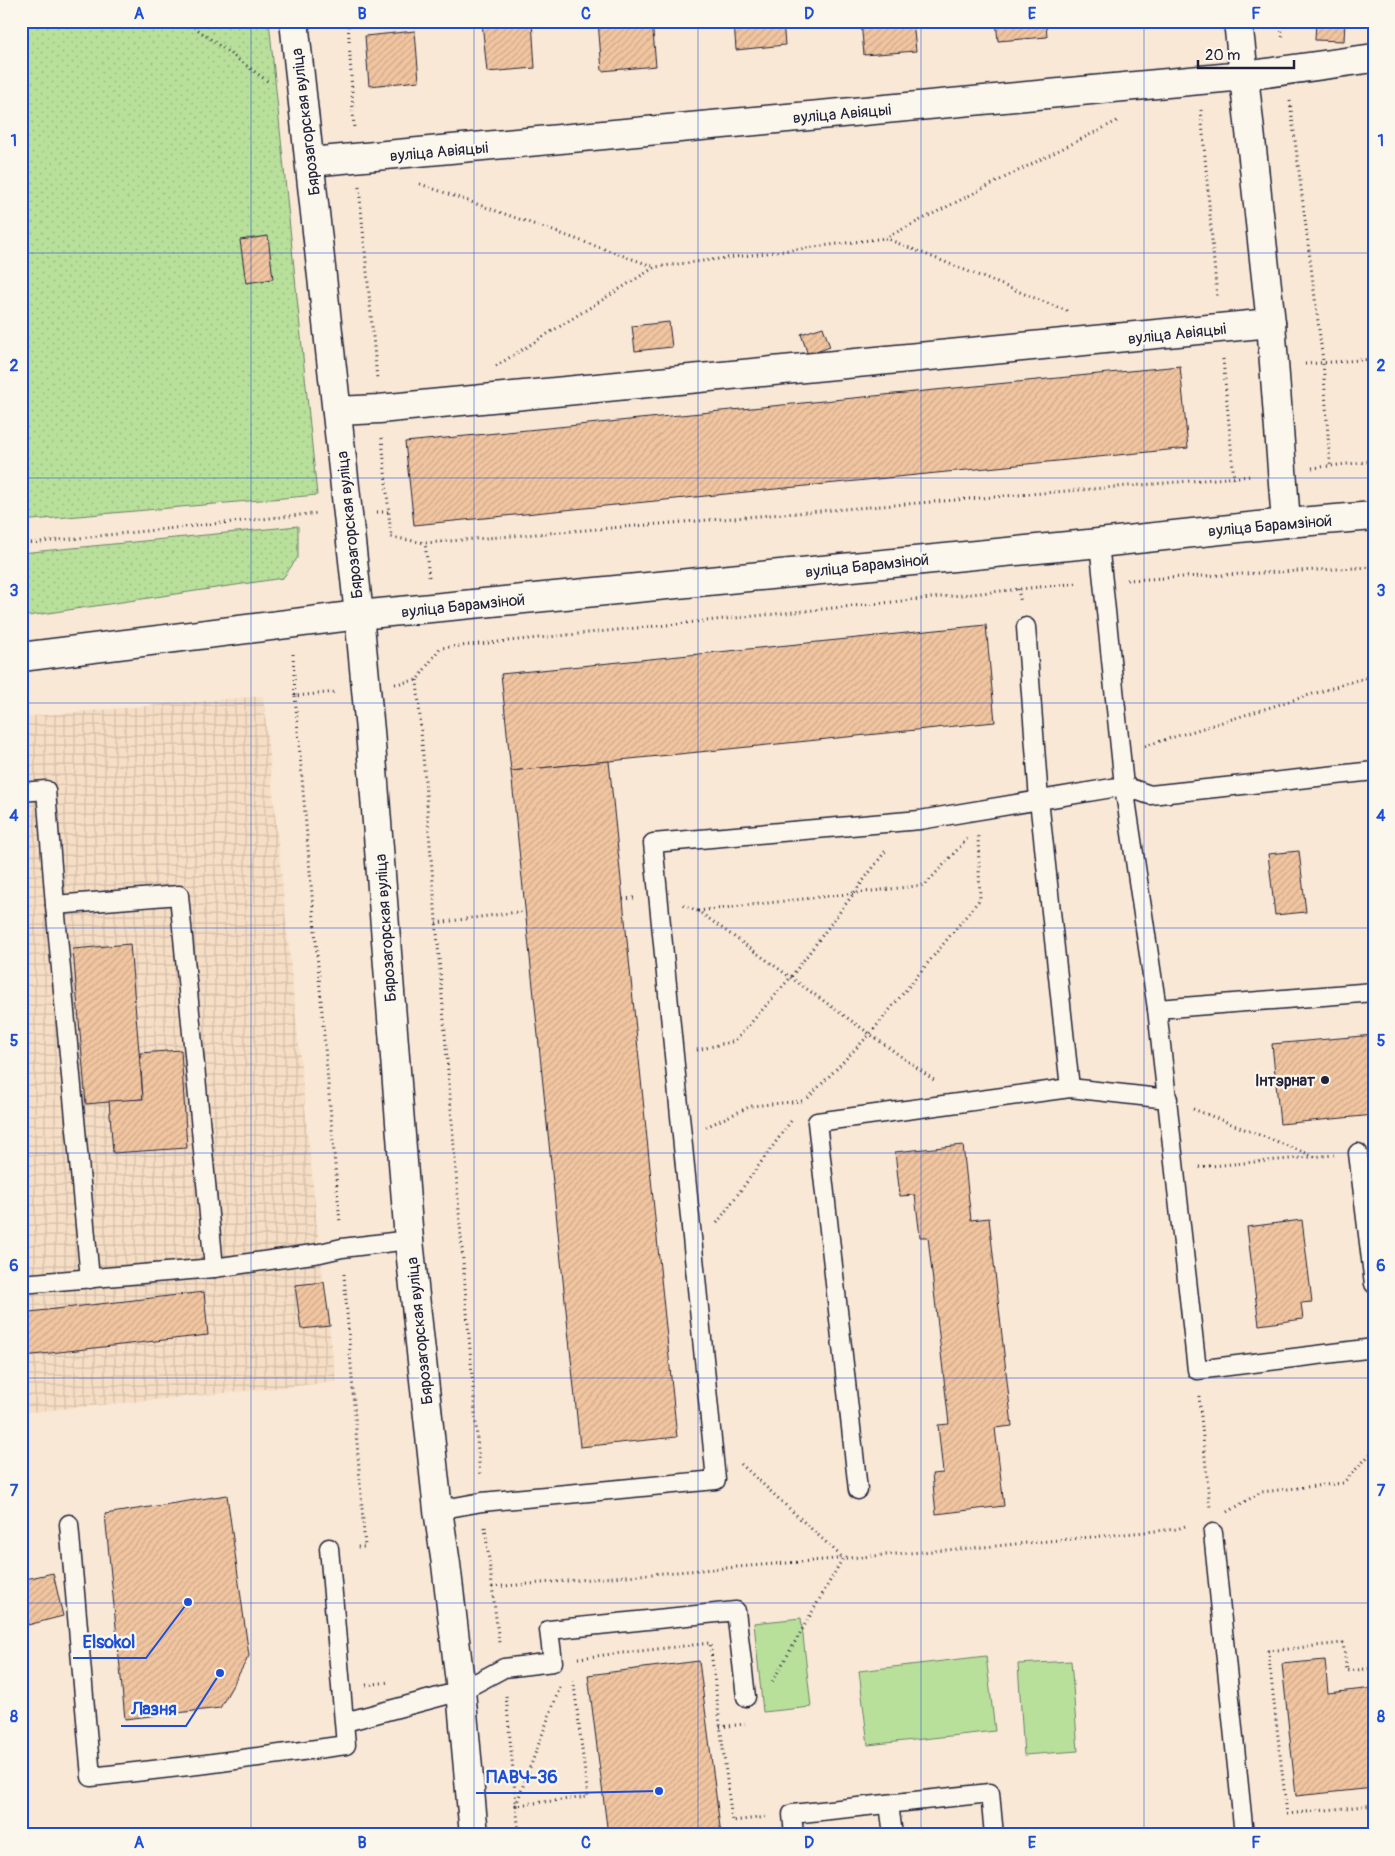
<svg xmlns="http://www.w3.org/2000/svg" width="1395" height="1856" viewBox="0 0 1395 1856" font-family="Pangolin,sans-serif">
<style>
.industrial{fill:url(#industrial-grid)}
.grass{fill:url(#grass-dots);stroke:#6d816b}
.green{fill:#b8e09b;stroke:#6d816b}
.building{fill:url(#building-hatch);stroke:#22223b}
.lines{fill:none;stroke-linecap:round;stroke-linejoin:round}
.lane-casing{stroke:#22223b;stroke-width:21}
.street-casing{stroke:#22223b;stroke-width:31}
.secondary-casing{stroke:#22223b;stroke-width:31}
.path{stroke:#22223b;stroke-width:3;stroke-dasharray:1 4;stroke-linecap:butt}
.lane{stroke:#fbf7ec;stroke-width:18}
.street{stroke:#fbf7ec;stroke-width:28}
.secondary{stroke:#fbf7ec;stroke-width:28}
.grid{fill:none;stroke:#1d4ed8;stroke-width:1;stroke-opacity:0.55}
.poi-dot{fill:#22223b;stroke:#fbf7ec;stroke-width:2}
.labels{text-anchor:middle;stroke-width:4.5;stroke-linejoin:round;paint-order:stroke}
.street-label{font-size:16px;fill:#22223b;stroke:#fbf7ec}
.poi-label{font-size:16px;font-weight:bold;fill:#22223b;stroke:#fbf7ec;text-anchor:end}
.leader{fill:none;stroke:#1d4ed8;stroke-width:2}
.callout-dot{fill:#1d4ed8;stroke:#fbf7ec;stroke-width:2}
.callout-label{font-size:18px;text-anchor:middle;font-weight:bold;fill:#1d4ed8;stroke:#fbf7ec;stroke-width:4.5;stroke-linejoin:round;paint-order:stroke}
.neatline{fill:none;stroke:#1d4ed8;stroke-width:2}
.grid-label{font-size:16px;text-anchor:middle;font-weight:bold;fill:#1d4ed8}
</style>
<defs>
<pattern id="industrial-grid" width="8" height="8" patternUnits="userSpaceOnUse" patternTransform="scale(1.25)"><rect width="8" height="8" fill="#f6dec5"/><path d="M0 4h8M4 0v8" fill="none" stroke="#d3beaa"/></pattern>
<pattern id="grass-dots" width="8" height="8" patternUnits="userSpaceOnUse" patternTransform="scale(1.25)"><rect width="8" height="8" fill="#b8e09b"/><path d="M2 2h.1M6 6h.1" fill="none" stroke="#9ec086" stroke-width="1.8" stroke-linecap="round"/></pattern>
<pattern id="building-hatch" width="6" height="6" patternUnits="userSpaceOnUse" patternTransform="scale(1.25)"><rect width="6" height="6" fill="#f1c5a0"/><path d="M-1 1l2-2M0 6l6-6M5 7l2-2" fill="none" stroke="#cea98b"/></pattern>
</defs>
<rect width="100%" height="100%" fill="#f8e8d5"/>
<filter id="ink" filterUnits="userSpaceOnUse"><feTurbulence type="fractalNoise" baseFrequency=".02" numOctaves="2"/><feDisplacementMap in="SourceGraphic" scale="10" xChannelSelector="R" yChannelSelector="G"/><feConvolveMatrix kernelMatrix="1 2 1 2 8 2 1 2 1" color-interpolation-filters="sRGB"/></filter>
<g filter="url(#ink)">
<path class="industrial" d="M263,696L320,1253L336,1382L21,1413V717Z"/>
<g class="grass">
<path d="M21,21H269L317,495L21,521Z"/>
<path d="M298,526V557L283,578L21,617V553Z"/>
</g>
<g class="green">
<path d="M801,1618L811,1707L763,1712L754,1623Z"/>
<path d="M986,1656L995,1731L868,1745L859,1671Z"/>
<path d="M1071,1661L1078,1751L1024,1755L1018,1664Z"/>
</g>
<g class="building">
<path d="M532,21L535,68L487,72L482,22Z"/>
<path d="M598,21H652L656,66L602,71Z"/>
<path d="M734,21H783L785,45L736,50Z"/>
<path d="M861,21H913L916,51L864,55Z"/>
<path d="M996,21H1046L1047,37L998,41Z"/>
<path d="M1316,21H1345L1344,41L1315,40Z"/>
<path d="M415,31L419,81L369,86L365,36Z"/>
<path d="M268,236L273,279L246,283L240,240Z"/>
<path d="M669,322L672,347L635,351L632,326Z"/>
<path d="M823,327L830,347L808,355L801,334Z"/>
<path d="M1180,366L1188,448L414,525L405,442Z"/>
<path d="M986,625L995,722L511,771L501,674Z"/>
<path d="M609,761L677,1437L580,1447L511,771Z"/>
<path d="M1299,851L1306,912L1275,915L1268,854Z"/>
<path d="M130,944L143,1099L86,1104L73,949Z"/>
<path d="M1374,1035V1115L1280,1124L1272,1044Z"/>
<path d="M181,1050L187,1148L113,1153L109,1101L143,1099L140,1053Z"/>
<path d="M963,1145L971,1220L989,1218L1012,1426L995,1428L1004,1506L936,1514L932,1474L943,1473L938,1425L949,1424L928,1237H920L915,1195L900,1196L895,1152Z"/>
<path d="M1302,1220L1312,1302L1301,1303L1303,1319L1259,1325L1247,1227Z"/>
<path d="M324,1282L330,1326L301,1329L295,1285Z"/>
<path d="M204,1292L208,1335L24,1356L21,1313Z"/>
<path d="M227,1495L249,1656L220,1708L125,1719L105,1514Z"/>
<path d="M53,1573L63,1616L28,1625L21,1593V1580Z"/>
<path d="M1325,1660L1328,1693L1374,1688V1788L1296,1796L1282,1664Z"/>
<path d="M699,1661L721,1835H608L588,1675Z"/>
</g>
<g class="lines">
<g class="lane-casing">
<g id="lane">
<path d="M1099,543L1124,786L1157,1009L1374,992"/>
<path d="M1026,627L1039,800L1070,1088"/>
<path d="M21,792L46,790L55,905L90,1279"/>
<path d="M55,905L179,895L214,1268"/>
<path d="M1157,1009L1197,1370L1374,1348"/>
<path d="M1358,1153L1374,1284"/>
<path d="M21,1284L214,1268L320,1253L342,1248L409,1240"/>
<path d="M858,1490L817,1122L1070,1088L1168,1099"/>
<path d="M438,1510L482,1502L716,1480L653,843L920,820L1124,786L1150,795L1374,771"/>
<path d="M69,1524L91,1777L206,1764L346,1745L329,1548"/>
<path d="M1213,1533L1244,1835"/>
<path d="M345,1722L461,1691L504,1668L553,1662L549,1630L736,1611L746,1697"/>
<path d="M889,1804L893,1835"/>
<path d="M794,1835L792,1814L990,1793L994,1835"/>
</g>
</g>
<g class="street-casing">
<g id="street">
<path d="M1238,21L1271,323L1286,523"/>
<path d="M310,162L1244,76L1374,58"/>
<path d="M337,411L379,409L1271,323"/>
<path d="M21,657L359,615"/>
</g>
</g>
<g class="secondary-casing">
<g id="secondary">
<path d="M294,21L359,615L370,731L409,1240L438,1510L446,1564L461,1691L474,1835"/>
<path d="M359,615L1099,543L1286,523L1374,516"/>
</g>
</g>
<g class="path">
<path d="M186,21L270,83"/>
<path d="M348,21L354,128"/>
<path d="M1280,21L1283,40"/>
<path d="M1290,101L1323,361L1330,465"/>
<path d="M1201,110L1217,298"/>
<path d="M420,184L655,267"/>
<path d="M359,187L377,379"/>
<path d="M1067,311L885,238L1119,120"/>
<path d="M1223,359L1234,479"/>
<path d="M1305,364L1374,359"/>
<path d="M496,366L655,267L885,238"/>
<path d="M382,438L391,537L425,543"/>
<path d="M1312,468L1374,461"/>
<path d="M377,512H389"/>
<path d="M21,544L319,513"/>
<path d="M429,577L425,543L1252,476"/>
<path d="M1127,580L1374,567"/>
<path d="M1018,589L1021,603"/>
<path d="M293,654L295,696L337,692"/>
<path d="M417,680L480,1476"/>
<path d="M395,684L417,680L440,648L1079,583"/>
<path d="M295,696L340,1223"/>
<path d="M1145,746L1374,675"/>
<path d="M623,899L634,898"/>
<path d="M683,905L698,911L934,1080"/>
<path d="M698,911L925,885L967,839"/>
<path d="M436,923L525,911"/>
<path d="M697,1050L735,1041L791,977L887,849"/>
<path d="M808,1098L870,1034L980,899L978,836"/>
<path d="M1193,1109L1316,1157"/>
<path d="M706,1127L751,1106L802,1101"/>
<path d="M1199,1167L1334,1155"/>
<path d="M717,1223L791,1121"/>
<path d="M344,1274L365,1547H354"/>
<path d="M1199,1396L1210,1509"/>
<path d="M741,1464L843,1558L771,1684"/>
<path d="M1228,1512L1261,1492L1343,1483L1374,1450"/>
<path d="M485,1527L499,1643"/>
<path d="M492,1587L995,1546L1177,1529L1188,1525"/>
<path d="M578,1658L710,1643L732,1821L768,1817"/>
<path d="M1374,1668L1347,1671L1343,1643L1268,1651L1287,1814L1374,1805"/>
<path d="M366,1685L389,1682"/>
<path d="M560,1687L516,1805L588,1797L573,1677"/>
<path d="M506,1696L519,1835"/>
<path d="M720,1727L745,1724"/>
</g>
<use href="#lane" class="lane"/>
<use href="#street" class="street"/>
<use href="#secondary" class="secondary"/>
</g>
</g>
<path class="grid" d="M251,21V1835M474,21V1835M698,21V1835M921,21V1835M1144,21V1835M21,253H1374M21,478H1374M21,703H1374M21,928H1374M21,1153H1374M21,1378H1374M21,1603H1374"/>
<circle class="poi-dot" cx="1325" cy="1080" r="5"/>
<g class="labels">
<g class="street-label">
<text transform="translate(842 113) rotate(-5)" y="6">вуліца Авіяцыі</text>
<text transform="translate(305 122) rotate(-97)" y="6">Бярозагорская вуліца</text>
<text transform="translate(439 151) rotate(-5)" y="6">вуліца Авіяцыі</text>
<text transform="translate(1177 333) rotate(-6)" y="6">вуліца Авіяцыі</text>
<text transform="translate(349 525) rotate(-96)" y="6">Бярозагорская вуліца</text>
<text transform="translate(1270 525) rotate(-5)" y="6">вуліца Барамзіной</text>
<text transform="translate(867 565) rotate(-6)" y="6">вуліца Барамзіной</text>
<text transform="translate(463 605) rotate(-6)" y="6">вуліца Барамзіной</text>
<text transform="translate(385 928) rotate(-94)" y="6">Бярозагорская вуліца</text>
<text transform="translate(419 1331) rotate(-96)" y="6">Бярозагорская вуліца</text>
</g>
<g class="poi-label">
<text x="1315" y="1086">Інтэрнат</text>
</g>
</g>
<path class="leader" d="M188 1602L146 1658H73M220 1673L186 1726H121M659 1791L568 1793H476"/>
<g class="callout-dot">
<circle cx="188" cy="1602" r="5"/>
<circle cx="220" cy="1673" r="5"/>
<circle cx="659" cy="1791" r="5"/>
</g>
<g class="callout-label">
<text x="109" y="1648">Elsokol</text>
<text x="154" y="1715">Лазня</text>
<text x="522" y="1783">ПАВЧ-36</text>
</g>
<rect width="1395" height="1856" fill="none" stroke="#fbf7ec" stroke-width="55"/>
<path d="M1198 60v8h96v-8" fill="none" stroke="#22223b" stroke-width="2.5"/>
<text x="1205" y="60" font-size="15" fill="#22223b" stroke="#fbf7ec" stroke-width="4" paint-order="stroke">20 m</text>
<rect x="28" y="28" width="1340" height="1800" class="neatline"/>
<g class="grid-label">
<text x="139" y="19">A</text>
<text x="362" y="19">B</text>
<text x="586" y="19">C</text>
<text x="809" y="19">D</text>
<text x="1032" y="19">E</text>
<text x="1256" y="19">F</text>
<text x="14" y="146">1</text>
<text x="1381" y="146">1</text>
<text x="14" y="371">2</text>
<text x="1381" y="371">2</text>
<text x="14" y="596">3</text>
<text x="1381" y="596">3</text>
<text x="14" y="821">4</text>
<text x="1381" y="821">4</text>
<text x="14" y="1046">5</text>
<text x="1381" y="1046">5</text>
<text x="14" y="1271">6</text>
<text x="1381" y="1271">6</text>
<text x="14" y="1496">7</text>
<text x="1381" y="1496">7</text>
<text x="14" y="1722">8</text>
<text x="1381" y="1722">8</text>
<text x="139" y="1848">A</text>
<text x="362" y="1848">B</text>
<text x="586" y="1848">C</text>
<text x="809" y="1848">D</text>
<text x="1032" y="1848">E</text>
<text x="1256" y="1848">F</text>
</g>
</svg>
